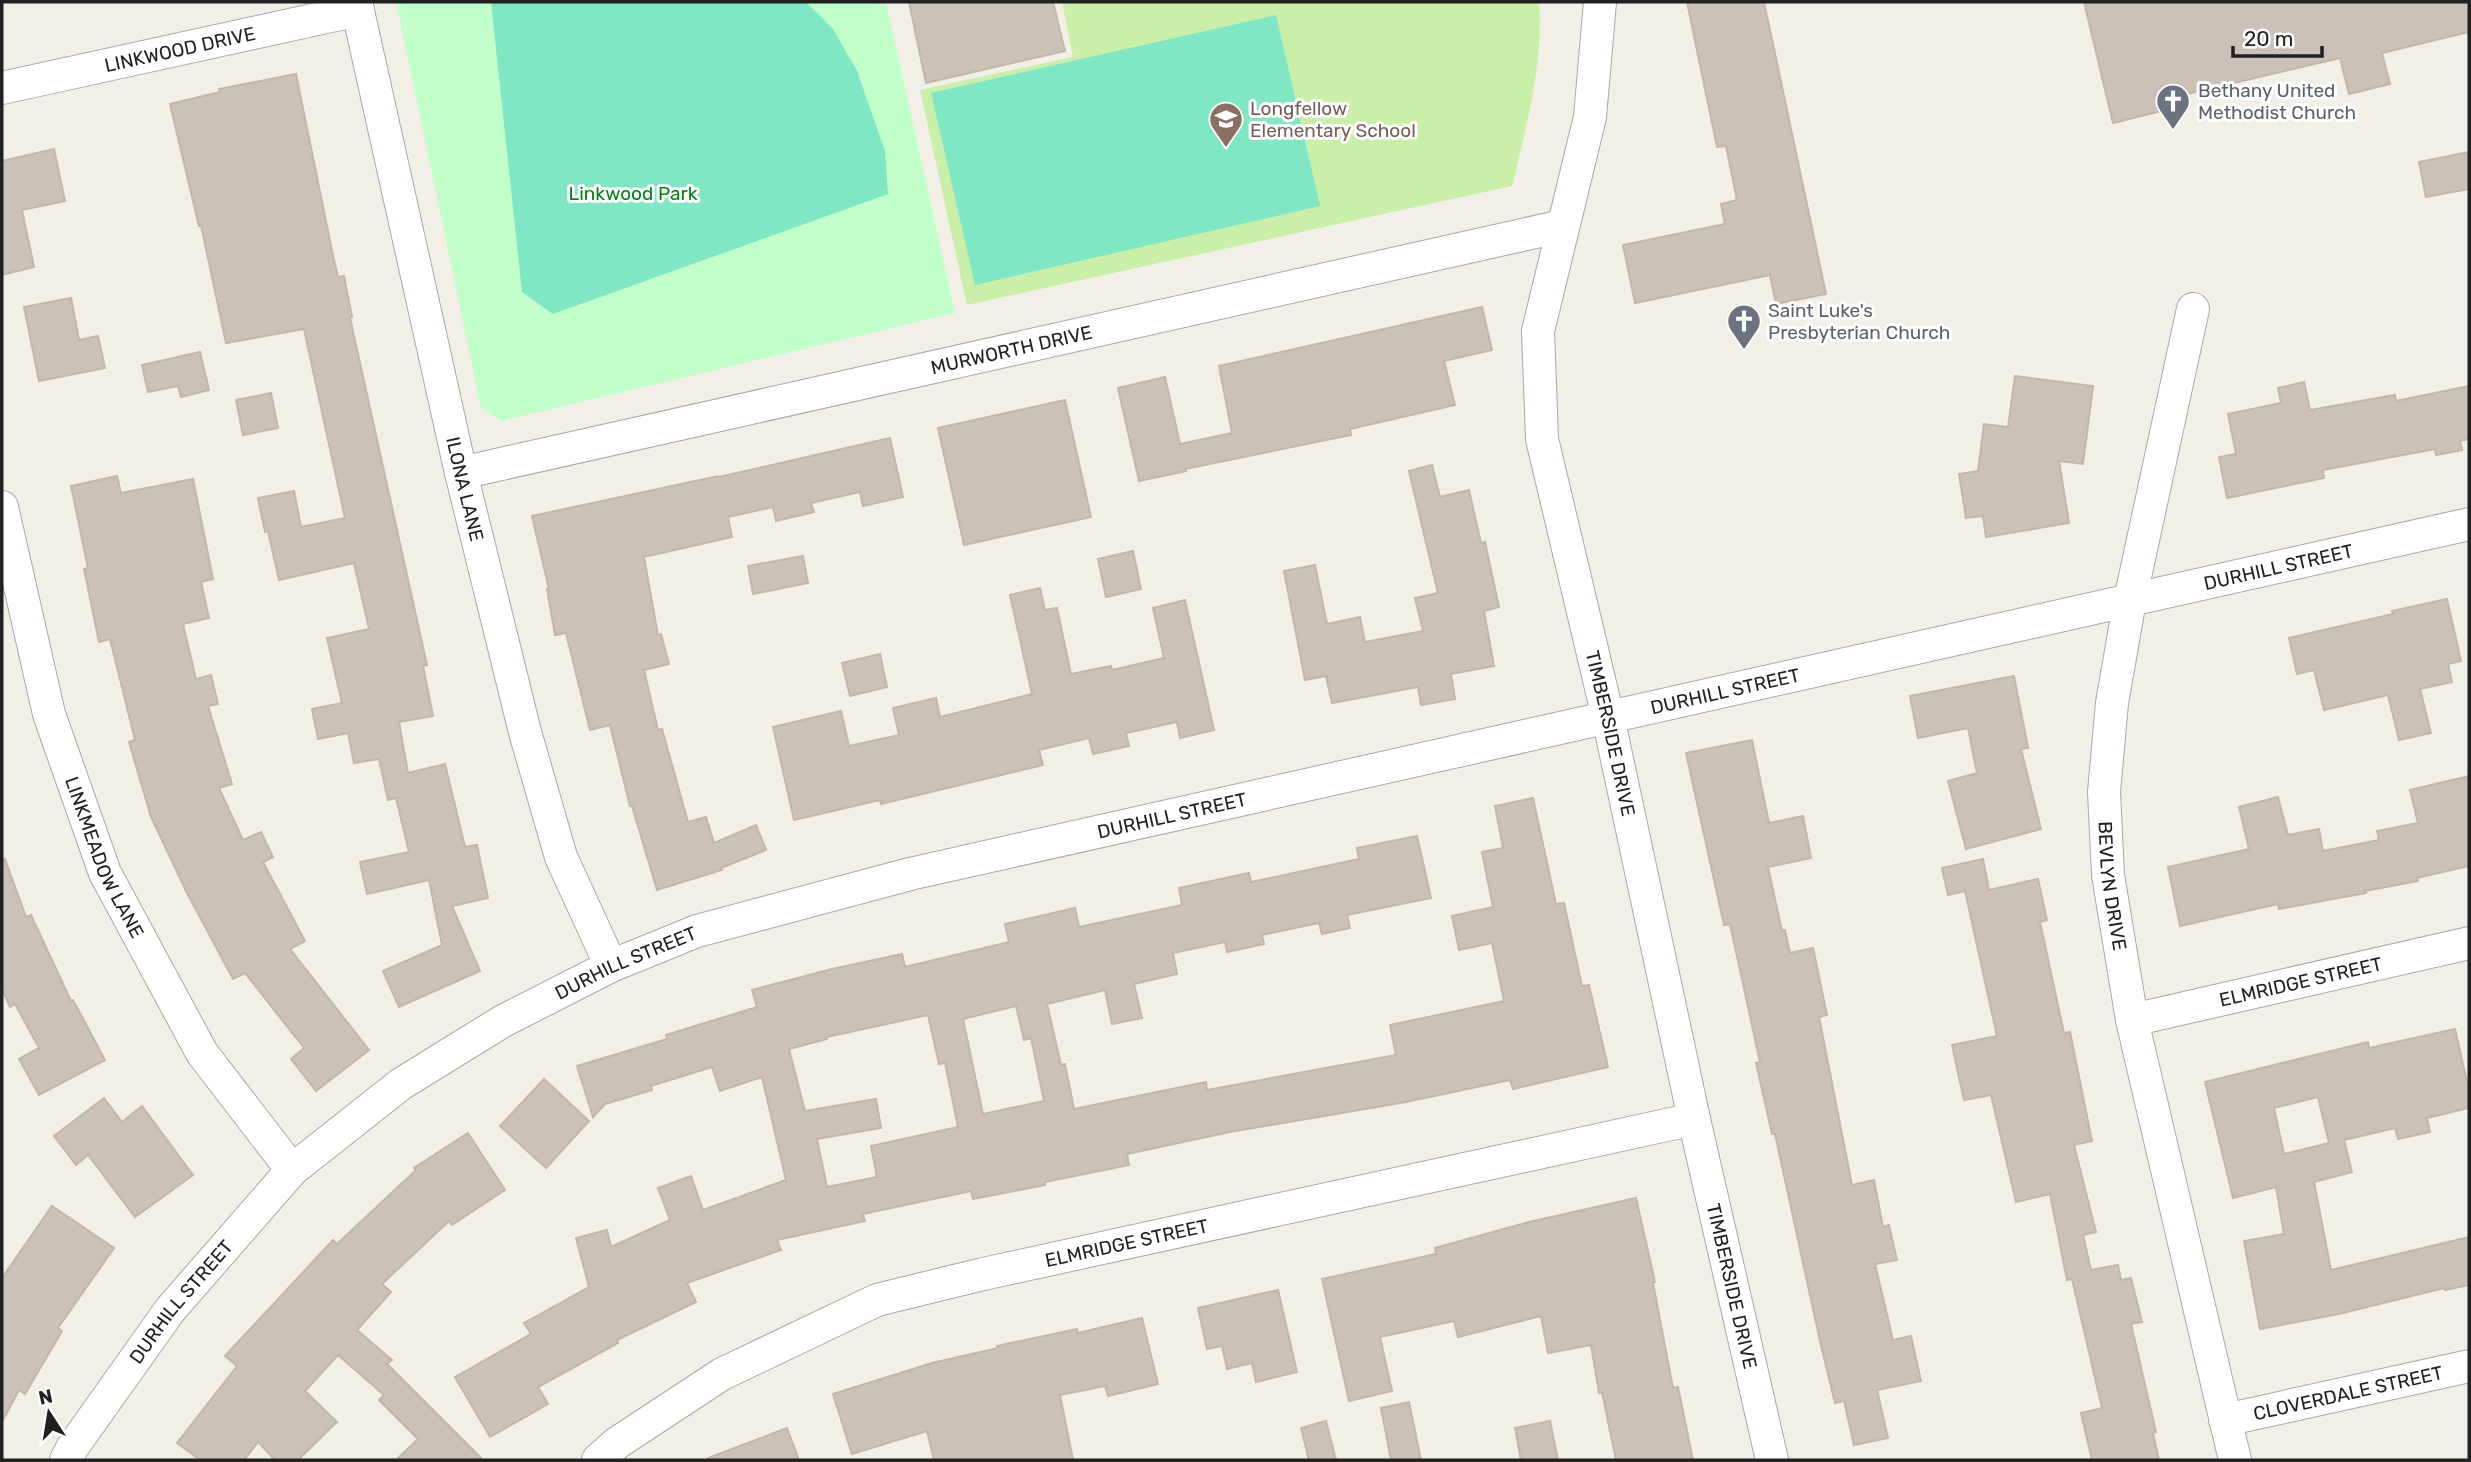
<svg xmlns="http://www.w3.org/2000/svg" width="2471" height="1462" viewBox="0 0 2471 1462" font-family="Rubik,sans-serif">
<style>
.grass{fill:#c9efa9}
.park{fill:#c2fec9}
.pitch{fill:#7fe7c3}
.building{fill:#cac1b9;stroke:#c5b6a8;stroke-width:2;fill-rule:evenodd}
.lines{fill:none;stroke-linecap:round;stroke-linejoin:round}
.minor-casing{stroke:#a8a8a8;stroke-width:34}
.minor{stroke:#fff;stroke-width:32}
.labels{text-anchor:middle;stroke-width:6;stroke-linejoin:round;paint-order:stroke}
.street-label{font-size:19px;fill:#212121;stroke:#fff}
.worship-label{font-size:19px;fill:#5b616d;stroke:#fff;text-anchor:start}
.education-label{font-size:19px;fill:#785e54;stroke:#fff;text-anchor:start}
.park-label{font-size:19px;fill:#038514;stroke:#fff}
</style>
<rect width="100%" height="100%" fill="#f2efe7"/>
<path class="grass" d="M1062,2H1539C1544,62 1526,128 1512,186L967,305L920,90L1073,57Z"/>
<path class="park" d="M396,2H886L955,313L501,421L481,408Z"/>
<g class="pitch">
<path d="M491,2H806L833,29L857,71L885,151L888,194L553,314L522,292Z"/>
<path d="M1276,15L1320,206L975,285L931,93Z"/>
</g>
<g class="building">
<path d="M909,2H1053L1065,51L926,83Z"/>
<path d="M1687,2H1764L1826,294L1776,304L1770,275L1635,303L1623,245L1725,224L1721,204L1737,200L1726,146L1717,147Z"/>
<path d="M2084,2H2469V32L2382,53L2390,84L2349,94L2340,58L2166,99L2169,109L2113,123Z"/>
<path d="M296,74L332,251L338,277L344,276L352,317L350,318L427,665L423,666L433,716L399,722L408,773L445,764L465,847L477,845L488,898L452,906L480,971L399,1007L383,971L442,945L429,880L367,894L360,862L409,852L396,798L388,800L379,759L354,763L348,733L318,739L312,709L342,703L327,638L369,629L354,563L279,580L268,531L265,532L258,498L294,491L301,527L345,518L304,329L226,343L201,225L199,226L170,104L220,92L219,89Z"/>
<path d="M54,149L65,201L22,210L34,267L2,275V161Z"/>
<path d="M2469,152V189L2426,197L2419,162Z"/>
<path d="M71,298L79,340L98,336L105,368L39,381L24,307Z"/>
<path d="M1482,307L1492,350L1444,361L1455,405L1350,429L1351,435L1185,469L1186,471L1139,481L1118,388L1165,377L1180,444L1232,433L1219,366Z"/>
<path d="M200,352L209,390L181,397L178,386L148,392L142,365Z"/>
<path d="M2015,376L2093,386L2083,464L2059,461L2069,523L1986,537L1983,516L1966,518L1959,474L1978,471L1984,424L2008,427Z"/>
<path d="M2304,382L2310,410L2395,395L2396,401L2469,386V439L2460,441L2462,450L2436,455L2435,449L2323,470L2324,478L2227,498L2219,457L2236,454L2228,414L2281,403L2278,388Z"/>
<path d="M271,393L278,428L243,435L236,400Z"/>
<path d="M1065,400L1091,517L964,545L938,428Z"/>
<path d="M890,438L903,497L863,506L860,492L811,503L814,512L776,521L773,507L728,517L732,537L644,557L658,635L661,634L669,664L644,670L658,730L662,729L688,822L706,817L714,843L756,825L766,850L721,868L722,870L657,890L632,806H630L610,725L590,730L566,633L555,635L547,589H549L532,516L718,476L719,477Z"/>
<path d="M1432,465L1440,497L1469,490L1481,543L1485,542L1499,607L1484,611L1494,666L1451,674L1455,699L1421,705L1418,687L1332,703L1326,676L1305,680L1284,571L1315,565L1327,624L1360,617L1365,642L1423,631L1415,598L1438,593L1409,471Z"/>
<path d="M117,476L121,493L193,479L213,579L201,582L209,618L183,624L196,679L211,675L218,704L208,706L232,784L219,788L243,840L261,832L273,857L263,862L305,941L290,949L369,1050L316,1091L291,1059L304,1048L245,973L233,979L187,893L151,817L129,742L135,740L110,639L99,642L84,569L88,568L71,486Z"/>
<path d="M1133,551L1141,589L1106,597L1098,559Z"/>
<path d="M803,556L808,583L753,594L748,566Z"/>
<path d="M1040,588L1045,610L1057,608L1071,674L1111,666L1112,670L1164,658L1153,608L1185,600L1214,730L1180,738L1177,722L1126,733L1129,746L1093,754L1089,738L1039,750L1043,765L881,804L880,800L794,820L773,727L841,711L849,746L899,735L893,708L936,698L940,717L1032,694L1010,595Z"/>
<path d="M2447,599L2461,661L2448,664L2452,682L2420,689L2431,733L2399,740L2388,695L2324,710L2314,670L2297,674L2289,638L2393,614L2392,611Z"/>
<path d="M880,654L887,687L850,696L842,663Z"/>
<path d="M2014,676L2028,748L2021,749L2041,829L1966,849L1948,781L1977,773L1968,728L1918,738L1910,696Z"/>
<path d="M1752,740L1769,823L1803,816L1811,858L1768,867L1782,931L1785,930L1790,953L1813,948L1827,1015L1819,1017L1852,1185L1874,1180L1883,1227L1889,1225L1897,1260L1875,1264L1893,1340L1911,1336L1921,1381L1877,1390L1888,1438L1854,1445L1844,1401L1835,1403L1820,1341L1775,1134H1772L1756,1063L1760,1062L1730,924L1724,925L1686,753Z"/>
<path d="M2469,776V866L2417,878L2418,881L2365,891L2366,893L2279,909L2278,904L2180,926L2168,867L2249,849L2239,807L2278,797L2288,835L2319,829L2323,851L2379,840L2377,831L2418,823L2410,790Z"/>
<path d="M1533,798L1556,904L1564,903L1582,986L1589,985L1608,1067L1513,1089L1510,1080L1406,1102L1230,1132L1127,1154L1129,1165L1045,1182V1185L973,1199L971,1191L863,1214L865,1221L777,1240L781,1250L687,1283L696,1302L617,1340L618,1343L538,1387L548,1404L490,1437L455,1377L531,1334L524,1323L589,1287L576,1238L607,1230L611,1247L670,1220L658,1188L691,1176L703,1210L786,1180L762,1077L720,1091L712,1067L651,1086L652,1090L605,1104L593,1117L577,1066L667,1039L666,1035L757,1007L752,990L832,969L902,954L905,967L1009,942L1005,924L1075,908L1079,927L1182,905L1179,888L1249,873L1251,882L1359,859L1357,848L1417,836L1431,898L1347,915L1350,928L1322,934L1319,923L1262,935L1264,944L1227,952L1225,942L1173,953L1177,974L1134,984L1142,1018L1112,1024L1105,990L1047,1004L1061,1065L1065,1064L1074,1109L1206,1082L1207,1090L1396,1055L1390,1025L1504,1001L1492,943L1459,950L1452,916L1493,907L1482,852L1503,848L1495,806ZM1016,1006L1024,1040L1031,1038L1044,1101L983,1114L963,1019ZM928,1015L939,1064L945,1063L958,1127L871,1146L877,1177L827,1187L817,1139L881,1128L876,1099L805,1111L789,1049L827,1039V1037Z"/>
<path d="M5,859L26,917L31,915L71,1001L73,1000L105,1060L39,1095L19,1059L39,1048L15,1004L10,1007L2,989V860Z"/>
<path d="M1983,859L1989,890L2038,879L2047,920L2040,922L2064,1033L2070,1032L2092,1141L2074,1145L2096,1232L2083,1235L2091,1270L2118,1265L2121,1280L2131,1278L2142,1322L2131,1324L2156,1432L2153,1433L2159,1460H2092L2081,1413L2102,1408L2072,1279L2067,1280L2050,1194L2016,1202L1991,1095L1964,1100L1952,1045L1997,1036L1965,891L1948,895L1942,868Z"/>
<path d="M2455,1029L2469,1090V1108L2427,1118L2430,1132L2398,1139L2395,1128L2344,1140L2352,1172L2314,1182L2331,1270L2469,1237V1285L2445,1290L2444,1288L2339,1314L2260,1329L2244,1241L2284,1234L2276,1187L2233,1198L2205,1082L2368,1042L2369,1048ZM2318,1097L2329,1143L2284,1154L2274,1108Z"/>
<path d="M544,1079L589,1121L546,1168L500,1126Z"/>
<path d="M104,1098L122,1122L142,1106L193,1175L135,1217L88,1155L76,1165L54,1136Z"/>
<path d="M468,1133L505,1190L452,1225L449,1221L382,1284L391,1292L357,1330L392,1360L387,1364L483,1460H396L418,1439L379,1400L384,1395L338,1355L305,1391L337,1422L298,1460H275L258,1442L244,1460H200L177,1443L237,1366L225,1356L333,1240L337,1244L416,1170L414,1168Z"/>
<path d="M1636,1198L1655,1282L1653,1283L1673,1388L1678,1387L1693,1460H1616L1602,1392L1599,1393L1591,1345L1548,1353L1541,1316L1458,1337L1454,1321L1380,1337L1392,1391L1349,1401L1322,1279L1436,1254L1435,1248L1529,1222Z"/>
<path d="M52,1206L114,1248L58,1328L62,1331L25,1394L19,1390L2,1422V1278Z"/>
<path d="M1278,1290L1297,1372L1256,1382L1252,1363L1227,1369L1222,1346L1207,1349L1198,1308Z"/>
<path d="M1142,1318L1158,1384L1108,1396L1105,1386L1060,1395L1073,1460H934L927,1431L852,1454L833,1394L932,1363L998,1348L997,1346L1077,1329L1078,1333Z"/>
<path d="M1409,1402L1421,1460H1391L1381,1408Z"/>
<path d="M1326,1421L1336,1460H1309L1301,1428Z"/>
<path d="M1550,1421L1558,1460H1521L1515,1428Z"/>
<path d="M787,1428L799,1460H709L708,1458Z"/>
</g>
<g class="lines">
<g class="minor-casing">
<g id="minor">
<path id="s1" d="M356,2L461,473L525,732L561,857L611,966"/>
<path id="s2" d="M1600,2L1590,117L1538,331L1542,439L1608,717L1694,1119L1772,1460"/>
<path id="s3" d="M2,88L358,10"/>
<path id="s4" d="M2193,309L2130,600L2112,703L2104,792L2108,875L2132,1020L2235,1460"/>
<path id="s5" d="M461,473L1562,226"/>
<path id="s6" d="M2,507L49,714L105,873L202,1053L292,1170"/>
<path id="s7" d="M2132,1020L2469,943"/>
<path id="s8" d="M2225,1420L2469,1366"/>
<path id="s9" d="M66,1460L72,1448L170,1310L292,1170L401,1084L503,1021L611,966L697,931L910,874L2469,524"/>
<path id="s10" d="M598,1460L617,1443L722,1374L877,1300L983,1274L1694,1119"/>
</g>
</g>
<use href="#minor" class="minor"/>
</g>
<defs>
<g id="church-pin" transform="scale(1.75)"><path d="M0 17L-7.5 6A9.5 9.5 0 1 1 7.5 6Z" fill="#6b7280" stroke="#fff"/><path d="M-1.2-6h2.4v3.5h3.3v2.4h-3.3V6h-2.4V-.1h-3.3v-2.4h3.3Z" fill="#fff"/></g>
<g id="school-pin" transform="scale(1.75)"><path d="M0 17L-7.5 6A9.5 9.5 0 1 1 7.5 6Z" fill="#8d6e63" stroke="#fff"/><path d="M0-5L7-2L0 1L-7-2ZM-4 1L0 2.5L4 1V4Q0 6-4 4Z" fill="#fff"/></g>
</defs>
<g fill-rule="evenodd">
<use href="#church-pin" x="2173" y="101"/>
<use href="#school-pin" x="1226" y="119"/>
<use href="#church-pin" x="1744" y="321"/>
</g>
<g class="labels">
<g class="street-label">
<text dy="7" stroke="none"><textPath href="#s3" startOffset="182">LINKWOOD DRIVE</textPath></text>
<text dy="7" stroke="none"><textPath href="#s5" startOffset="564">MURWORTH DRIVE</textPath></text>
<text dy="7" stroke="none"><textPath href="#s1" startOffset="499">ILONA LANE</textPath></text>
<text dy="7" stroke="none"><textPath href="#s9" startOffset="2464">DURHILL STREET</textPath></text>
<text dy="7" stroke="none"><textPath href="#s9" startOffset="1897">DURHILL STREET</textPath></text>
<text dy="7" stroke="none"><textPath href="#s2" startOffset="746">TIMBERSIDE DRIVE</textPath></text>
<text dy="7" stroke="none"><textPath href="#s9" startOffset="1330">DURHILL STREET</textPath></text>
<text dy="7" stroke="none"><textPath href="#s6" startOffset="366">LINKMEADOW LANE</textPath></text>
<text dy="7" stroke="none"><textPath href="#s4" startOffset="586">BEVLYN DRIVE</textPath></text>
<text dy="7" stroke="none"><textPath href="#s9" startOffset="763">DURHILL STREET</textPath></text>
<text dy="7" stroke="none"><textPath href="#s7" startOffset="173">ELMRIDGE STREET</textPath></text>
<text dy="7" stroke="none"><textPath href="#s10" startOffset="579">ELMRIDGE STREET</textPath></text>
<text dy="7" stroke="none"><textPath href="#s2" startOffset="1312">TIMBERSIDE DRIVE</textPath></text>
<text dy="7" stroke="none"><textPath href="#s9" startOffset="196">DURHILL STREET</textPath></text>
<text dy="7" stroke="none"><textPath href="#s8" startOffset="126">CLOVERDALE STREET</textPath></text>
</g>
<g class="worship-label">
<text x="2198" y="97">Bethany United<tspan x="2198" dy="22">Methodist Church</tspan></text>
<text x="1768" y="317">Saint Luke's<tspan x="1768" dy="22">Presbyterian Church</tspan></text>
</g>
<g class="education-label">
<text x="1250" y="115">Longfellow<tspan x="1250" dy="22">Elementary School</tspan></text>
</g>
<g class="park-label">
<text x="633" y="200">Linkwood Park</text>
</g>
</g>
<rect width="2471" height="1462" fill="none" stroke="#212121" stroke-width="7"/>
<g transform="translate(49 1413) rotate(348)" stroke="#ffffff" stroke-width="5" paint-order="stroke">
<path d="M0-5L12 26L0 18L-12 26Z" fill="#212121"/>
<text y="-10" font-size="19" font-weight="bold" text-anchor="middle" fill="#212121">N</text>
</g>
<path d="M2233 46v10h89v-10" fill="none" stroke="#212121" stroke-width="3.5"/>
<text x="2244" y="46" font-size="21" fill="#212121" stroke="#ffffff" stroke-width="5" paint-order="stroke">20 m</text>
</svg>
